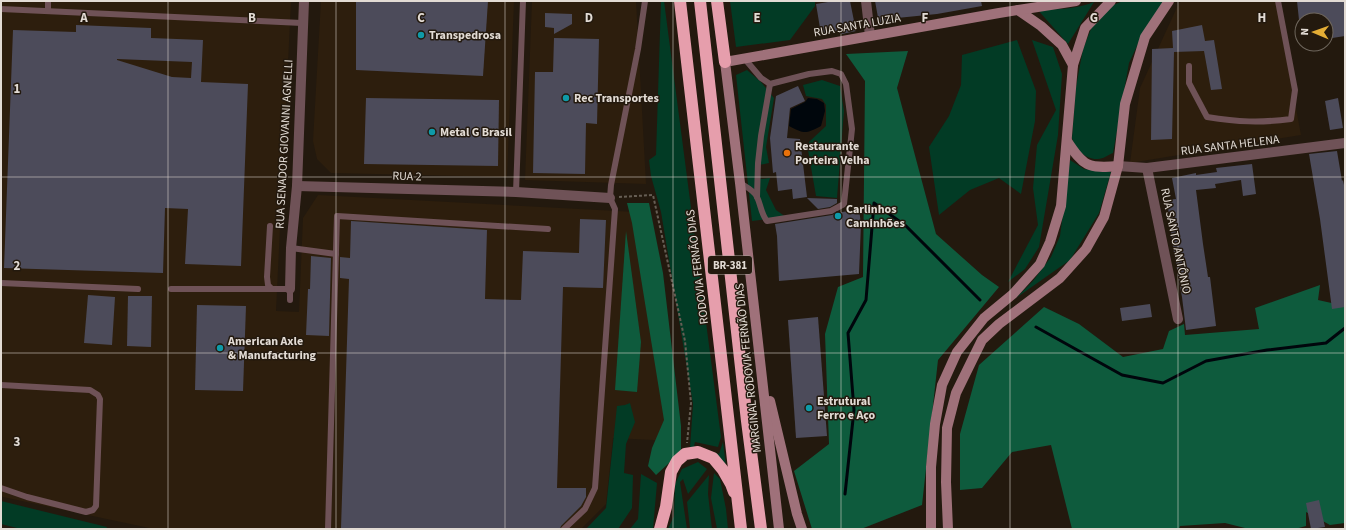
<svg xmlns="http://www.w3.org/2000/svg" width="1346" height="530" viewBox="0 0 1346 530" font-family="'Source Sans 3',sans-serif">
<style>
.built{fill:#2d1e0d}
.green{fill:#023b25}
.forest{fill:#0e5b3d}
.water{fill:#00060c}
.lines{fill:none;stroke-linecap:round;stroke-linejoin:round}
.stream{stroke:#00060c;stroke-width:3}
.building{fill:#4c4b5a;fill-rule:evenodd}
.path{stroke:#665e54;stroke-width:2;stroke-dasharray:3 2;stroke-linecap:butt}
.lane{stroke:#6f5257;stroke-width:6}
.street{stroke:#6f5257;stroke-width:10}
.secondary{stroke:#9f717a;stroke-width:10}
.highway{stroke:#e69eac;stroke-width:12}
.grid{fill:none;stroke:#e2dbd4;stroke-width:1;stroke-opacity:0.55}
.culture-dot{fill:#0f9aa8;stroke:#23190e;stroke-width:1.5}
.food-dot{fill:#e8710a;stroke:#23190e;stroke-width:1.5}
.labels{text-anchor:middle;stroke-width:3;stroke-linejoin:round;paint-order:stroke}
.shield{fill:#23190e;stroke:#a9a199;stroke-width:1}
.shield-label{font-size:11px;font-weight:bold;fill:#e2dbd4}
.street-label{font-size:12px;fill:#e2dbd4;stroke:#23190e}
.poi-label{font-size:12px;font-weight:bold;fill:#e2dbd4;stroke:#23190e;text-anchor:start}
.grid-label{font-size:13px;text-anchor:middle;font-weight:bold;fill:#e2dbd4;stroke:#23190e;stroke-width:3;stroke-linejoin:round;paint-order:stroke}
</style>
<rect width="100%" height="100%" fill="#23190e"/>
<g class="built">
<path d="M1,1H291L276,311L299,312L303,218L318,195L636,212L673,441L613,438L606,504L581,529H154L3,497L1,495Z"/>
<path d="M321,1H514L507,177L331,173L317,159L313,141Z"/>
<path d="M532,1H636L646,184L525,180Z"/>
<path d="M1183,1H1276L1301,135L1130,163L1140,88L1179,3Z"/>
</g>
<g class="green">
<path d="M661,1H664L721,437L718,447L695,442L694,446L719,454L723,442L726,466L690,448L693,404L661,212L651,176L649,160L656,155Z"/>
<path d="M730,1H815V6L790,40L736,47Z"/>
<path d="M1123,1H1164L1143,33L1129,63L1113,153C1108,155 1103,159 1098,159C1086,160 1075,149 1072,138L1076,87L1083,49L1093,24L1111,6Z"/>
<path d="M1094,2L1068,44L1037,9C1057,10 1076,9 1094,2Z"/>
<path d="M1017,40L1036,91L1035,121L1021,194L999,178L970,190L939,215L929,147L949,116L961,85L962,55Z"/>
<path d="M1032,40L1053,47L1062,74L1058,135L1039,247L1025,269L1008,282L1038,225L1033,188L1037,145L1056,110Z"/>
<path d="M747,70L761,82L774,98L766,147L769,163L759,165L761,179L770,178L766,190L776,210L786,217L752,221L736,75Z"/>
<path d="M822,80L840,86L844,111L837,198L816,196L808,150L809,142L826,126V105L822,99L806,96L803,85Z"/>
<path d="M1070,160L1084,169L1111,172L1099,213L1070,260L1016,298L1033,281L1051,257L1060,236Z"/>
<path d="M630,403L635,422L626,444L624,473L633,475L632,508L618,529H586L606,508L617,406L625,405Z"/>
<path d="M698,462L707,469L688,494L683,479L680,482L687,529H668L674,516L675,484L682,469Z"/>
<path d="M714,473L720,479L726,509L728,529H717L711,498Z"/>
<path d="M641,474L657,483L653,529H630L638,519Z"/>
<path d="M709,475L708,494L712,529H690L687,502Z"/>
<path d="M1,501L107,527L106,529H21L1,524Z"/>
</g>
<g class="forest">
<path d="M908,51L897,88L936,234L982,275L999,287L938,360L922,505L861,529H812L794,471L829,444L825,334L838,287L863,277L865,81L846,54Z"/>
<path d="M627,203H649L663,273L681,426V452L656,475L648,466L652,448L664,420L632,223Z"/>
<path d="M626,231L641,342L637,392L615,390Z"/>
<path d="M1320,285L1318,300L1345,306V523L1330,525L1306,512V526L1295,529H1249L1225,523L1180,526L1179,529H1072L1051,445L1012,452L982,488L960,490V434L979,365L1044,307L1079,324L1123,357L1163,349L1169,331L1184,324L1185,335L1259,329L1255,308Z"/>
</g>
<path class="water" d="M808,98L817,99L824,103L825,111L821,126C805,134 805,134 789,126L791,109L805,102Z"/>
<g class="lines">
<g class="stream">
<path d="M1036,327L1122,375L1163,383L1206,361L1267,350L1326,343L1345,328"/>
<path d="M845,494L854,410L848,333L866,300L874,203L906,226L980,300"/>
</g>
</g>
<g class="building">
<path d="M356,1H488L483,76L356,70Z"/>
<path d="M834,1H850L856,31L842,34L841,30L821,34L816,4Z"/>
<path d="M875,1H981L982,6L937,14L897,18L898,20L879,23Z"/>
<path d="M1297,1H1345V36L1326,39V20H1299Z"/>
<path d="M545,13L572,14V24L554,34V28L545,27Z"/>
<path d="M76,25L151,28V38L203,40L201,82L248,84L241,266L185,264L188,209L165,208L163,273L4,268L13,30L76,32ZM117,59L192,62L191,78L172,77L117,60Z"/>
<path d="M1202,25L1205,41L1214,40L1222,89L1211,90L1204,51L1174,52L1172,139L1151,140L1152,49L1173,48L1172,31Z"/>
<path d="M554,38L599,39L597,124L586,123L585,174L533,173L535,72H553Z"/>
<path d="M798,86L805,101L790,108L787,138L800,139L807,197L793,199L792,189L778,191L776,172L773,173L770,138L776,96Z"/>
<path d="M366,98L499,100L498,166L364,164Z"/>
<path d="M1338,98L1343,128L1330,130L1325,101Z"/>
<path d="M1337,151L1342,181L1343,180L1345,190V307L1332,309L1320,219L1309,154Z"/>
<path d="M1252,164L1256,194L1243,196L1241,180L1215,184L1216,188L1196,190L1203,244L1208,277H1210L1216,326L1186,330L1182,297L1173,247L1167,200L1176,199L1172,178L1196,173V175L1217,172L1216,168Z"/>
<path d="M807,198L837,199V203L830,207L818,209Z"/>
<path d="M859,209L861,224L859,274L779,281L777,236L775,224L832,215L837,213Z"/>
<path d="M580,219L606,220L603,288L563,287L557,488H586V497L581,506L561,526L560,529L341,528L349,279L340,278V257L350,258L351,221L487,230L485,299L521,300L523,251L579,253Z"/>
<path d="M311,256L331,258L329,336L306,335L308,289H310Z"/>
<path d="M88,295L115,297L112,345L84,343Z"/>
<path d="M128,296H152L151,347L127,346Z"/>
<path d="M1150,304L1152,317L1122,321L1120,308Z"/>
<path d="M197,305L246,306L243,391L195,390Z"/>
<path d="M818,317L827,436L796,438L788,320Z"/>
<path d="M1319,500L1325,527L1311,529L1306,503Z"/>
</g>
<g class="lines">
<path class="path" d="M619,197L653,195L685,341L691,403L687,443"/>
<g class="lane">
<path d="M1,9L302,23"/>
<path d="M48,11V1"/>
<path d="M1189,66V83L1207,117C1238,122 1260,123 1291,119L1295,90L1278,1"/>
<path d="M740,183C746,187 754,190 757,197C761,205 761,214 767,221L831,211L844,204L852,129L846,84L841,74L832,71L809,74L770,84L761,78L744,58"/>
<path d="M516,192L523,1"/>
<path d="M757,197L758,163L761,136L770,84"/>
<path d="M270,226L267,277L268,285L272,289H290V300"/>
<path d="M291,248L336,254"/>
<path d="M1,283L138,289"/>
<path d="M171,289H272"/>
<path d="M1,385L90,390L98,395L100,399L96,506L93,510L86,512L27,497L1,488"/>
<path d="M328,529L337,216L548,229"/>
<path d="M564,529L585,509L595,488L615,209L610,198L611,185L638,49L645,1"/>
</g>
<g class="street">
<path d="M866,1L870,36"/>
<path d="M1118,166L1147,168L1345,143"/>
<path d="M1147,168L1178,319"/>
<path d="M297,186L516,192L610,198"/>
<path d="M290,289L291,248L297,186L304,1"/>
</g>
<g class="secondary">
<path d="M1018,10L1041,26L1062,45L1073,65"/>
<path d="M1067,141C1083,166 1088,169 1118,166"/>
<path d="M770,401L797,514L802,529"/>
<path d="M779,529L740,183L725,62L999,13L1076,1"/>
<path d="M931,529V467L935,424L942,385L957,352L984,318L1013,294L1040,264L1050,242L1061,206L1073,65L1085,28L1111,1"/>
<path d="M948,529L946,482L947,428L956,393L982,340L999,324L1060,278L1086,249L1104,217L1118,166L1125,104L1145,37L1169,1"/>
</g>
<g class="highway">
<path d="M680,1L741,529"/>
<path d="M700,1L747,421L761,529"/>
<path d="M717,1L725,62"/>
<path d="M660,529L666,507L671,472L677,461L685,454L698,452L713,458L723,470L731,484L734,492"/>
</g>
</g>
<path class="grid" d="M168,1V529M336,1V529M505,1V529M673,1V529M841,1V529M1010,1V529M1178,1V529M1,177H1345M1,353H1345"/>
<g class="culture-dot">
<circle cx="421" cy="35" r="4"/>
<circle cx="566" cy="98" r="4"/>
<circle cx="432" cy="132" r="4"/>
<circle cx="838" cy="216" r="4"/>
<circle cx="220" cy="348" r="4"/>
<circle cx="809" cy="408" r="4"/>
</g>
<circle class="food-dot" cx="787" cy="153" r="4"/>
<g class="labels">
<rect class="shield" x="708" y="256" width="44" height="18" rx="3"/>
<g class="shield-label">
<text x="730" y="269">BR-381</text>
</g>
<g class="street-label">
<text transform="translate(857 25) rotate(-10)" y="4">RUA SANTA LUZIA</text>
<text transform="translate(284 144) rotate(-87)" y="4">RUA SENADOR GIOVANNI AGNELLI</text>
<text transform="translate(1230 145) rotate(-7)" y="4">RUA SANTA HELENA</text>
<text transform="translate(407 176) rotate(2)" y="4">RUA 2</text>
<text transform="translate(1176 241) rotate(78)" y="4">RUA SANTO ANTÔNIO</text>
<text transform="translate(697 267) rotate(-97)" y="4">RODOVIA FERNÃO DIAS</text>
<text transform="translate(748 368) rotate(-96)" y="4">MARGINAL RODOVIA FERNÃO DIAS</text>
</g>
<g class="poi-label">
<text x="429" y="39">Transpedrosa</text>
<text x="574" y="102">Rec Transportes</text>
<text x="440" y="136">Metal G Brasil</text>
<text x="795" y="150">Restaurante<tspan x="795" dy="14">Porteira Velha</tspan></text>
<text x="846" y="213">Carlinhos<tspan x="846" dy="14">Caminhões</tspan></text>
<text x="228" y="345">American Axle<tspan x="228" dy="14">&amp; Manufacturing</tspan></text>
<text x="817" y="405">Estrutural<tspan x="817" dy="14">Ferro e Aço</tspan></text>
</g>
</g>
<g class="grid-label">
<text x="84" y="22">A</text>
<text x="252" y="22">B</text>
<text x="421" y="22">C</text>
<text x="589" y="22">D</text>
<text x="757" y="22">E</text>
<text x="925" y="22">F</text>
<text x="1094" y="22">G</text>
<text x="1262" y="22">H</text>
<text x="17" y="93">1</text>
<text x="17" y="270">2</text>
<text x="17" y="446">3</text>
</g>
<rect width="1346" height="530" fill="none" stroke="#e2dbd4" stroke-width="4"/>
<g transform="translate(1314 32) rotate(272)"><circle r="19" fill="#23190e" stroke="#6f675d"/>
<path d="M0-3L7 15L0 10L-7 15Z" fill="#e4ad35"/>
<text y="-6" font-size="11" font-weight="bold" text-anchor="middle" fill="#e2dbd4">N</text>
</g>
</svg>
